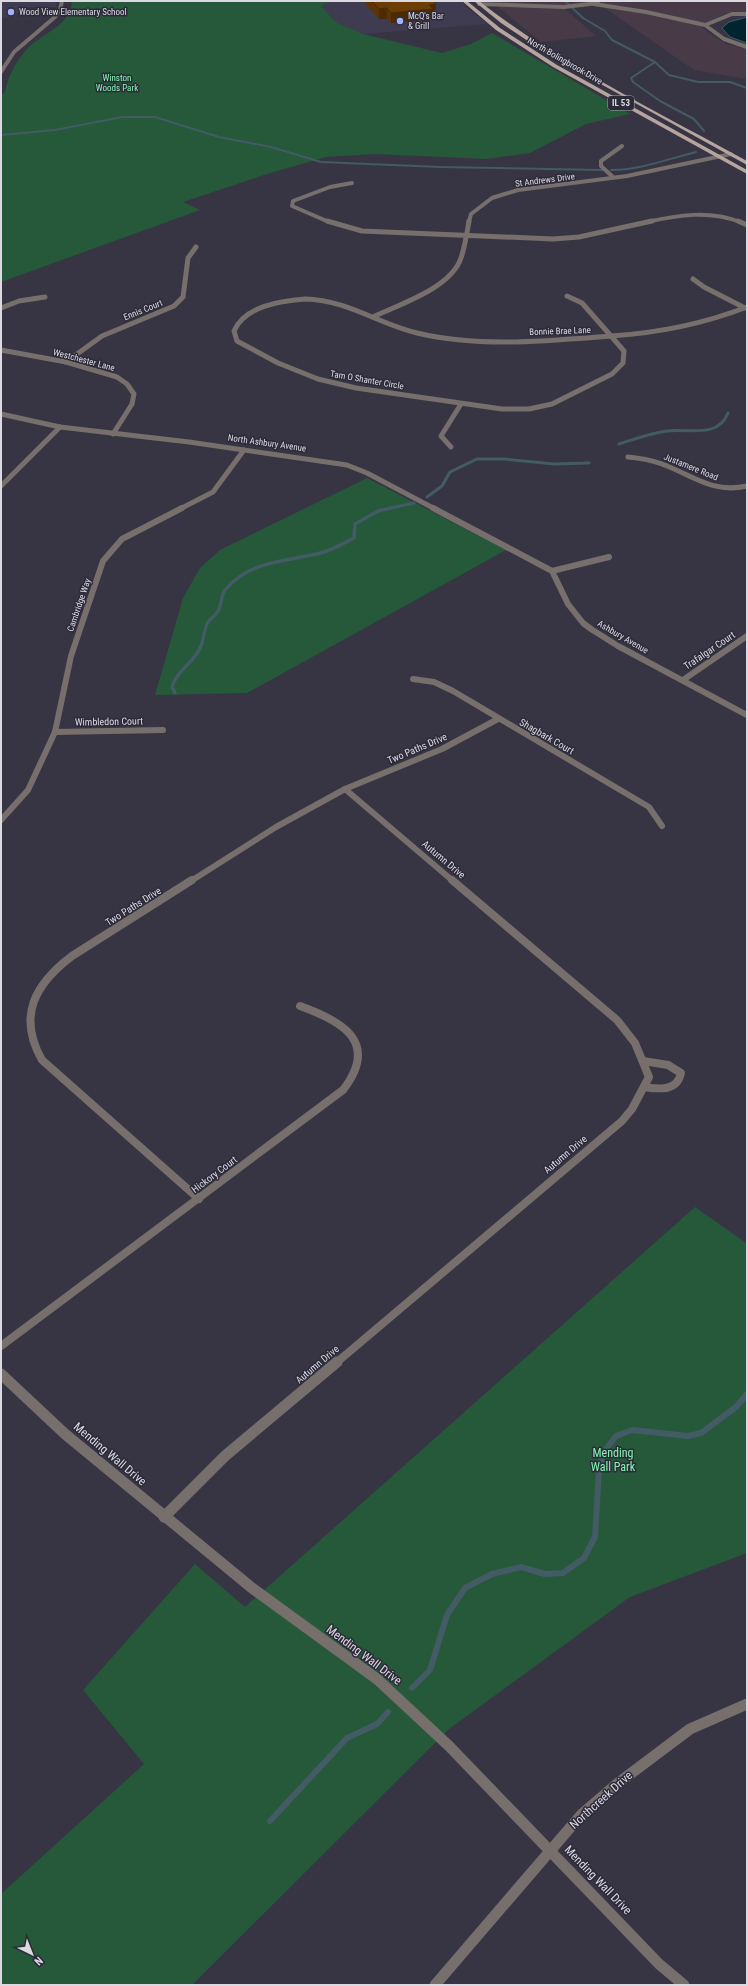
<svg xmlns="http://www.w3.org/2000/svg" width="748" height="1986" viewBox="0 0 748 1986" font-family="'Roboto Condensed',sans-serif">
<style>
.built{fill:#3f3c51}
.industrial{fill:#493a47}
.green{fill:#26583a}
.water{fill:#00252e;stroke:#425b64}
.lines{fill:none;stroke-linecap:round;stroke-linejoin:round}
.stream-far3{stroke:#425b64;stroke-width:2}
.stream-far2{stroke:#425b64;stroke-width:3}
.stream-far1{stroke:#425b64;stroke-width:3.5}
.stream{stroke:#425b64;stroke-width:6}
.street-far4{stroke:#776f6c;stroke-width:4}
.street-far3{stroke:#776f6c;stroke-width:5}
.street-far2{stroke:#776f6c;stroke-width:6}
.street-far1{stroke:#776f6c;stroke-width:8}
.street{stroke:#776f6c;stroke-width:11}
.primary{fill:#b6a59e;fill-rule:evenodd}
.wall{fill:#5d3403}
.shaded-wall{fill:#4c2b02}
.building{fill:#6c3d03;stroke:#4c2b02}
.poi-dot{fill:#a2b2fd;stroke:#2d2b3a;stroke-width:1.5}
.labels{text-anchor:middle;stroke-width:3;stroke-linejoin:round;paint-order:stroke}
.far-poi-label{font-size:9px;fill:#dbdae3;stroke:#2d2b3a;text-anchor:start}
.far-street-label{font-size:9px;fill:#dbdae3;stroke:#2d2b3a}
.far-park-label{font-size:9px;fill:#83f7b1;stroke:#2d2b3a}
.shield{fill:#2d2b3a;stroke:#a7a6b0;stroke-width:1}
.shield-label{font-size:9px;font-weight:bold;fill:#dbdae3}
.street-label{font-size:10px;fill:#dbdae3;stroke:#2d2b3a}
.near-park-label{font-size:12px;fill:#83f7b1;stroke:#2d2b3a}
.near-street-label{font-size:12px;fill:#dbdae3;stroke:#2d2b3a}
</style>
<rect width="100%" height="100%" fill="#373544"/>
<g class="built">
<path d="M1,1H56V7H28L12,17L1,18Z"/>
<path d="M330,1H461L466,7L488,24L363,34L336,22L321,6Z"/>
</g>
<path class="industrial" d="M491,1H747V12L725,14L699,25L709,33L726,44L747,49V79L694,70L605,8L593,6L565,9L596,36L541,42Z"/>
<g class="green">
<path d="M72,1H330L321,6L336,22L363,34L442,53L471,44L492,33L630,114L586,124L530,153L486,159L376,154L326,157L267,174L183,202L200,210L1,282V111L3,110L1,108V95L5,92C8,76 16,61 27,49C42,33 71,26 72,1Z"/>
<path d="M367,478L506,550L247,693L155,695L183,598L200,568L220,550Z"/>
<path d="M695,1207L746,1243L747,1242V1553L630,1597L449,1729L192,1985H1V1894L144,1764L83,1690L195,1564L245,1607Z"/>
</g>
<path class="water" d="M747,17V43L730,37L722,28L729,22Z"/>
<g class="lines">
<g class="stream-far3">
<path d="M565,1L583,18L605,31L612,40L655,62L669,75L698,82H730L747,88"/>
<path d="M655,62L631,78L633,82L660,101L694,119L704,131"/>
<path d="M1,135L55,130L122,117H155L219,137L271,147L321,162L440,167L602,170"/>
<path d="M611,170C641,170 667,159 696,152"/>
</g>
<g class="stream-far2">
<path d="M619,444C635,439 651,433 667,431C688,428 718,439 728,413"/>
<path d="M427,497L442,486L450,472L477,459H504L554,464L589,463"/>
<path d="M386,509L414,503"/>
</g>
<path class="stream-far1" d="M175,693L172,687C177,670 194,663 201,646C204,638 204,629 208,622C210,618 216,616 218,611C222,605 221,593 226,589C252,559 289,562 324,552C334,549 344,543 354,538L355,524L378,511L391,508"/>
<g class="stream">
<path d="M412,1688L430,1670L447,1615L465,1588L492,1574L521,1567L545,1574L563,1573L584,1558L595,1537L599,1470L603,1453L616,1436L632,1430L688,1436L701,1433L736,1407L747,1394"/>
<path d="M270,1821L347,1738L377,1724L388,1712"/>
</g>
<g class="street-far4">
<path d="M479,4L564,7L598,3"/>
<path d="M594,4L646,12L705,25L732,14H747"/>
<path d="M705,25L724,39L747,47"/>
<path d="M1,72L14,52L55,17L60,10L62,1"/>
<path d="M613,177L601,166V161L622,146"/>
<path d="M329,222L292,206L293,201L330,187L352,183"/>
<path d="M469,222L471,214L492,198L518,190L627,176L731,154"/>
<path d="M647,222C678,215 709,210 740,222"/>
</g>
<g class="street-far3">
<path d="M327,221L362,231L553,239L579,237L652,221"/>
<path d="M738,221L747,225"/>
<path d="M693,279L704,287L745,308"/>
<path d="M567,296L582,303L611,336"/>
<path d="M305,299C348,300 378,324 417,333C480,348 548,341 611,336L624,351L623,363L612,374L552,404L529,409H502L356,388L318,379L278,363L237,341L234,331C245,306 280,301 305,299Z"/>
<path d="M1,308L19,301L45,297"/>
<path d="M373,317C400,304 451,288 461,258C465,246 467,233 469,221"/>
<path d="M611,336C658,333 703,324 747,307"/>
<path d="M1,350L66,362L117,377L127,384L134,394L132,404L113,434"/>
<path d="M66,362L102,336L174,306L183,297L188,258L196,247"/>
<path d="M1,414L60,427L189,442L347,465L367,473L435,509"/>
<path d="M451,447L441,436L461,404"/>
<path d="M628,457C639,458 651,460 662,464C692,475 712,494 747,486"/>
<path d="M1,486L60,427"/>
<path d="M180,509L213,492L244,450"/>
</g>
<g class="street-far2">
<path d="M433,508L552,571L568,604L583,623L591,629L618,646L747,715"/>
<path d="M552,571L609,557"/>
<path d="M413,679L434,682L453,691L649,807L662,826"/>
<path d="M683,680L747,636"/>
<path d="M55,732L163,730"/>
<path d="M345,789L453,881"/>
<path d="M1,820L28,790L55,732L71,656L103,561L122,539L182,508"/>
<path d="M191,881L276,827L345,789L442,749L498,719"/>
</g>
<g class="street-far1">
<path d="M192,880L72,956C35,984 17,1016 42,1060L199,1199"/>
<path d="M643,1061L668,1065L681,1073C677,1092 659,1089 644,1087"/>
<path d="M1,1346L343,1090C380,1042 342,1021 300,1006"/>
<path d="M336,1363L622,1121L632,1109L649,1077L635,1043L617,1020L452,880"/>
</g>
<g class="street">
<path d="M1,1374L65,1434L252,1588L377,1679L449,1746L659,1964L684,1985"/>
<path d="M164,1517L225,1456L337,1362"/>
<path d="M435,1985L581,1815L617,1784L690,1729L747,1704"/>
</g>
<g class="primary">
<path d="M462,1H467L500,28L557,65L747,170V174L553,67L496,30Z"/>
<path d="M474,1H479C561,65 656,111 747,161V165L552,57L501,23Z"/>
</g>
</g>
<path class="wall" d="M363,1H433L435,14H433V19L391,23L387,19H379Z"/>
<g class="shaded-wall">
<path d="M436,4L435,14H433V19L391,23V13L429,5Z"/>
<path d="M387,8V19H379V9Z"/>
</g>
<path class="building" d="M372,1H433L436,4L429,5L433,9L391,13L387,8L379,9Z"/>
<g class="poi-dot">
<circle cx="11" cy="12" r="4"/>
<circle cx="400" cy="21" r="4"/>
</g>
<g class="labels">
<g class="far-poi-label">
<text x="19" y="15">Wood View Elementary School</text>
<text x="408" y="19">McQ's Bar<tspan x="408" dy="10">&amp; Grill</tspan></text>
</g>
<g class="far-street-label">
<text transform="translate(565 61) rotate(30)" y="3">North Bolingbrook Drive</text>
<text transform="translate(545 180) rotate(-7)" y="3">St Andrews Drive</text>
<text transform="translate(143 310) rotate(-22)" y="3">Ennis Court</text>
<text transform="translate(560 331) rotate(-2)" y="3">Bonnie Brae Lane</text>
<text transform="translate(84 360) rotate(15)" y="3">Westchester Lane</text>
<text transform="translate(367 380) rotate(10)" y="3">Tam O Shanter Circle</text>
<text transform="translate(267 443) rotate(8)" y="3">North Ashbury Avenue</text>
<text transform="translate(691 467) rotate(22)" y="3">Justamere Road</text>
<text transform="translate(79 605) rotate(-71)" y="3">Cambridge Way</text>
<text transform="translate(623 637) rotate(30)" y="3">Ashbury Avenue</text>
</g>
<g class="far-park-label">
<text x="117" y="81">Winston<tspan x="117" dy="10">Woods Park</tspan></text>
</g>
<rect class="shield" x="608" y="96" width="26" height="14" rx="3"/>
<g class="shield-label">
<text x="621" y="106">IL 53</text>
</g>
<g class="street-label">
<text transform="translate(709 650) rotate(-34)" y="4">Trafalgar Court</text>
<text transform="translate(109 721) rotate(-1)" y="4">Wimbledon Court</text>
<text transform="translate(547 736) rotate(30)" y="4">Shagbark Court</text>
<text transform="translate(417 748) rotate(-23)" y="4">Two Paths Drive</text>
<text transform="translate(444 859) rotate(40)" y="4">Autumn Drive</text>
<text transform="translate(133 906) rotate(-32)" y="4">Two Paths Drive</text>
<text transform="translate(565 1154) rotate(-40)" y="4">Autumn Drive</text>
<text transform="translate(214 1174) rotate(-37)" y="4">Hickory Court</text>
<text transform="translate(317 1364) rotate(-40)" y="4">Autumn Drive</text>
</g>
<g class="near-park-label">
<text x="613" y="1457">Mending<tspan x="613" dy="14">Wall Park</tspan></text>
</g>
<g class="near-street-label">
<text transform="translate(110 1454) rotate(40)" y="4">Mending Wall Drive</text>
<text transform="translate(364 1655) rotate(37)" y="4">Mending Wall Drive</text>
<text transform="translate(601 1800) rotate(-42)" y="4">Northcreek Drive</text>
<text transform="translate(598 1880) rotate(46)" y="4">Mending Wall Drive</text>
</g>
</g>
<rect width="748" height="1986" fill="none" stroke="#dbdae3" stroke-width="4"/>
<g transform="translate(32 1954) rotate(137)" stroke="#2d2b3a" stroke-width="3" paint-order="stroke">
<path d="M0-3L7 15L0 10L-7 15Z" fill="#dbdae3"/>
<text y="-6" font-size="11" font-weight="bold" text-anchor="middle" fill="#dbdae3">N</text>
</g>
</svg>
